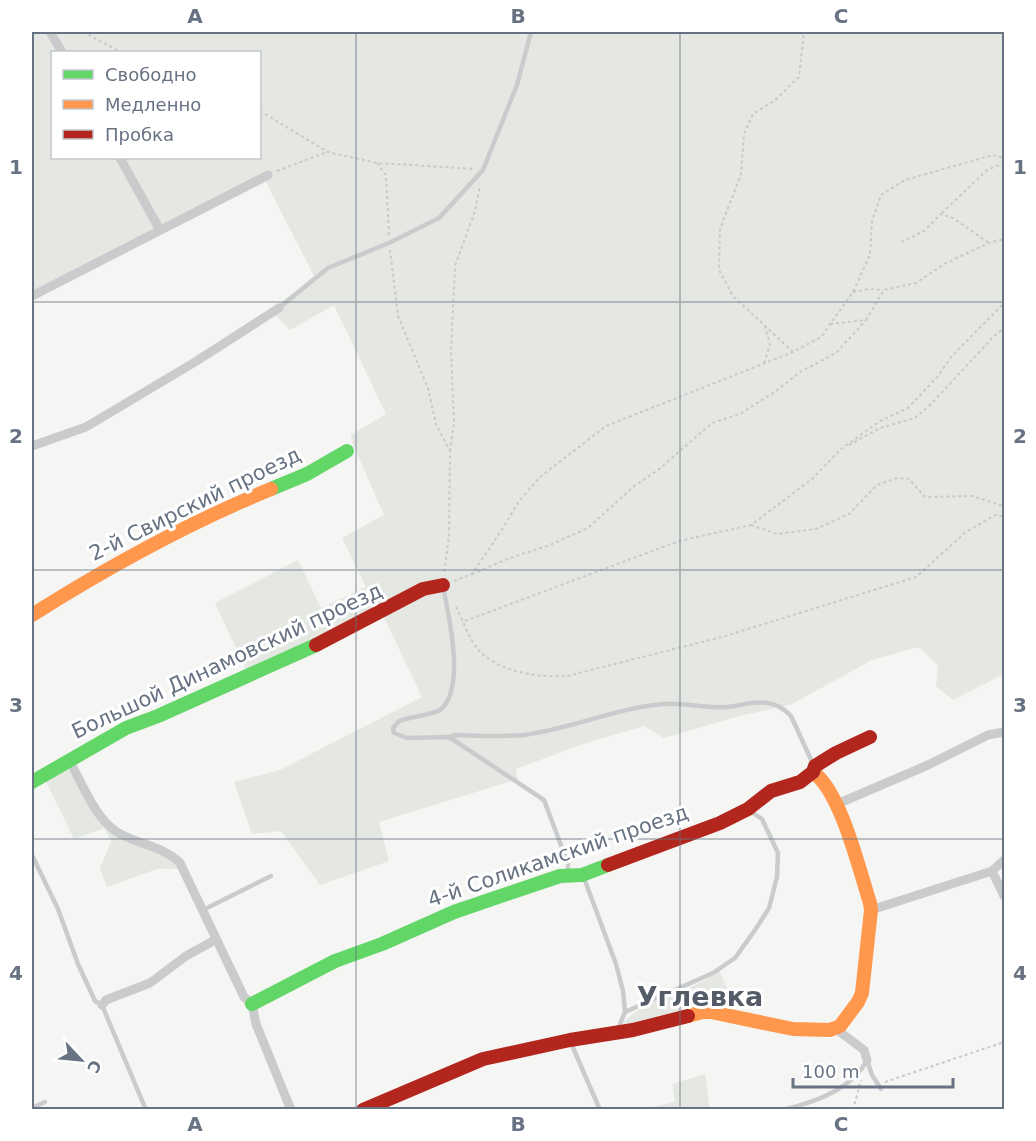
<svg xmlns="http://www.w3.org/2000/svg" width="1036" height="1141" viewBox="0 0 1036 1141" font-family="'DejaVu Sans',sans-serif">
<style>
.green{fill:#e4e7e2;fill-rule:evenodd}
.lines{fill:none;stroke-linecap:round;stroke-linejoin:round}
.path{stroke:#c8c9ca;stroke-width:2;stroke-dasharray:3 3;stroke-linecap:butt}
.lane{stroke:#cacbcd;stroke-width:4.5}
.street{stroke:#cacbcd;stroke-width:9}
.fast{stroke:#63d668;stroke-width:14}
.slow{stroke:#ff974d;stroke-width:14}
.jam{stroke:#b3261e;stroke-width:14}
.grid{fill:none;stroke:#677282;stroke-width:1.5;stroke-opacity:0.55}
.labels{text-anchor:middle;stroke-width:6;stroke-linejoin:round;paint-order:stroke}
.street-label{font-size:21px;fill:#677282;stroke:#fff}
.district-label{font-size:27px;font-weight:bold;fill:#545c67;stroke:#fff}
.neatline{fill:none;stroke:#677282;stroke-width:2}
.grid-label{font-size:20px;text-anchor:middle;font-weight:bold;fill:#677282}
</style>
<rect width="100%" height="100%" fill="#f5f5f4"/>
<g class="green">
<path d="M32,32H1004V674L953,700L936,686L938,666L919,647L872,660L792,704L740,716L664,738L644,726L583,744L516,769L518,779L379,822L389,861L320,885L281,831L252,834L234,782L280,770L422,697L382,613L250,678L215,603L298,560L321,608L366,587L342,538L384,515L352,442L351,435L386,414L334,305L290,330L275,315V307L314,276L266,182L32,299ZM52,52H260V158H52Z"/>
<path d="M66,770L72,771L107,827L158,850L180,869H157L107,887L100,868L111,842L104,828L74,839L45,779Z"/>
<path d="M719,970L738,1014L625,1029L623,1024C638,1000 695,993 719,970Z"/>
<path d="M705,1074L710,1109H644L675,1102L672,1084Z"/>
</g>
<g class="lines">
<g class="path">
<path d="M83,32L121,52"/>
<path d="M260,111L328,152L377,163L475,169"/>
<path d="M377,163L386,175L389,235"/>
<path d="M277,171L327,152"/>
<path d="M942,213L987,170L1004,163"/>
<path d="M901,242L924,231L941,214L953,218L989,243"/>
<path d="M390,250L398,316L428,388L436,424L450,451L449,536L444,575"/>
<path d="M853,292L869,289L883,290"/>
<path d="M830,324L866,320L884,290L916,283L946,263L989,243L1004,239"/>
<path d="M793,352L733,296L719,270L720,229L741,174L744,134L753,114L774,101L799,77L804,32"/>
<path d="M764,363L770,345L765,326"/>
<path d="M849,445L880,428L915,418L932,403L995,335L1004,328"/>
<path d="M450,451L454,423L451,351L455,266L475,211L480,185"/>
<path d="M751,525L777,534L816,529L849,514L877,485L897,478L909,479L925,497L972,496L1004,506"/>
<path d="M472,574L510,558L550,545L588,528L633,487L658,470L712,423L740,414L776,391L800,372L836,353L866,320"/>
<path d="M454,581L472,574L501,531L519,501L540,477L606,426L793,352L821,337L853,292L870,255L872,221L881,195L905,180L993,155L1004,158"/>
<path d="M456,607C463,620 468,637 477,648C496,672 539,678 567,676L722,637L916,577L966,532L995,515L1004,516"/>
<path d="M465,621L679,541L751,525L812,479L841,449L880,421L908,408L938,376L951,357L1004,303"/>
<path d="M885,1082L1004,1042"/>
<path d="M853,1110L861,1080"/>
</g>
<g class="lane">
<path d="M279,308L328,268L389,243L439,218L483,170L517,85L531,32"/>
<path d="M443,587C449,616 466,690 440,710C432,715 409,717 399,721L393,728L394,733L407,738L449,737L544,800L568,864V874"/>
<path d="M449,737L455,735C478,736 501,737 524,735C571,729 616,708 663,704C684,702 706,709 727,707C751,704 771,695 791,716L813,764"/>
<path d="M32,855L58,909L78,964L95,1001L102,1005L146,1110"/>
<path d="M584,878L616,964L623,991L625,1012"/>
<path d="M203,910L271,876"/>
<path d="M618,1029L625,1012L713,973L735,958L755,930L769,908L777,877L778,853L762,819L750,811"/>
<path d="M571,1043L600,1110"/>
<path d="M32,1108L45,1102"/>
<path d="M782,1110C813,1103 852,1090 867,1060L872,1075L881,1089"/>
</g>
<g class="street">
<path d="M50,32L62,52"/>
<path d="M120,158L160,230"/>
<path d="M32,296L268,175"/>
<path d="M32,446L86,427L195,362L279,308"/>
<path d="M67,761L72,766C85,789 95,817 117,832C138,845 162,845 180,863L244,997L252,1004L256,1024L291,1110"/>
<path d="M837,804L928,765L988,735L1004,732"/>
<path d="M992,871L1004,896"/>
<path d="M871,910L992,871L1004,860"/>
<path d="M102,1005L106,1000L150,983L186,956L215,940"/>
<path d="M836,1029L864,1050L867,1060"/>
</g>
<g class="fast">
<path d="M271,489L307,474L347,451"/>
<path d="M32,782L126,728L158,716L316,645"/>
<path d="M252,1004L335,961L382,944L454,912L560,876L582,875L608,865"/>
</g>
<g class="slow">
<path d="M32,615C108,567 188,523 271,489"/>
<path d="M688,1016L706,1011L793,1029L830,1030L840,1026L858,1002L862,993L871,910L870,903C859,869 841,792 813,772"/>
</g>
<g class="jam">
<path d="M316,645L423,589L443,585"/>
<path d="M608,865L720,823L748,809L771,791L800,782L813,772L815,766L836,753L870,737"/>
<path d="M363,1110L483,1059L570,1040L633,1030L688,1016"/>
</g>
</g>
<path class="grid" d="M356,32V1110M680,32V1110M32,302H1004M32,570H1004M32,839H1004"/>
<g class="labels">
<g class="street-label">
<text transform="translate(195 504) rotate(-26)" y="7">2-й Свирский проезд</text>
<text transform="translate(227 661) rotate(-25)" y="7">Большой Динамовский проезд</text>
<text transform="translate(558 856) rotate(-19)" y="7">4-й Соликамский проезд</text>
</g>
<g class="district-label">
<text x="700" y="1006">Углевка</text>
</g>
</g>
<rect width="1036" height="1141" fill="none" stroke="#ffffff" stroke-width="66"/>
<rect x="51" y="51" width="210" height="108" fill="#ffffff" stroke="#c2c7cd" stroke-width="1.5"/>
<rect x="63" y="70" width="30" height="9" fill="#63d668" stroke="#c2c7cd" stroke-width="1.5"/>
<text x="105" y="81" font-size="18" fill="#677282">Свободно</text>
<rect x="63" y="100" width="30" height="9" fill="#ff974d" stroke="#c2c7cd" stroke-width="1.5"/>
<text x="105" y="111" font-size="18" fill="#677282">Медленно</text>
<rect x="63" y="130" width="30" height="9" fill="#b3261e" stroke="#c2c7cd" stroke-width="1.5"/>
<text x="105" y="141" font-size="18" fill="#677282">Пробка</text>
<g transform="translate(81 1060) rotate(116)" stroke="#ffffff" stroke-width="4.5" paint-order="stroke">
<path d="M0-4.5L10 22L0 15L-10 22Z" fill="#677282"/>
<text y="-9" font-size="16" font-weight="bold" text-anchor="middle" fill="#677282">С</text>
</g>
<path d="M793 1078v9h160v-9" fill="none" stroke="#677282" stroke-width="3"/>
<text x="802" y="1078" font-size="18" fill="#677282" stroke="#ffffff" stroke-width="4.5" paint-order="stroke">100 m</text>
<rect x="33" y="33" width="970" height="1075" class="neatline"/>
<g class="grid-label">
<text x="195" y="23">A</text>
<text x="518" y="23">B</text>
<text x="841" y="23">C</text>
<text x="16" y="174">1</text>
<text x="1020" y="174">1</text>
<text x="16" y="443">2</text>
<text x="1020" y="443">2</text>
<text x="16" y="712">3</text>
<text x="1020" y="712">3</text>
<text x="16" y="980">4</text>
<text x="1020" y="980">4</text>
<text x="195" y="1131">A</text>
<text x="518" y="1131">B</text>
<text x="841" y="1131">C</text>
</g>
</svg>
